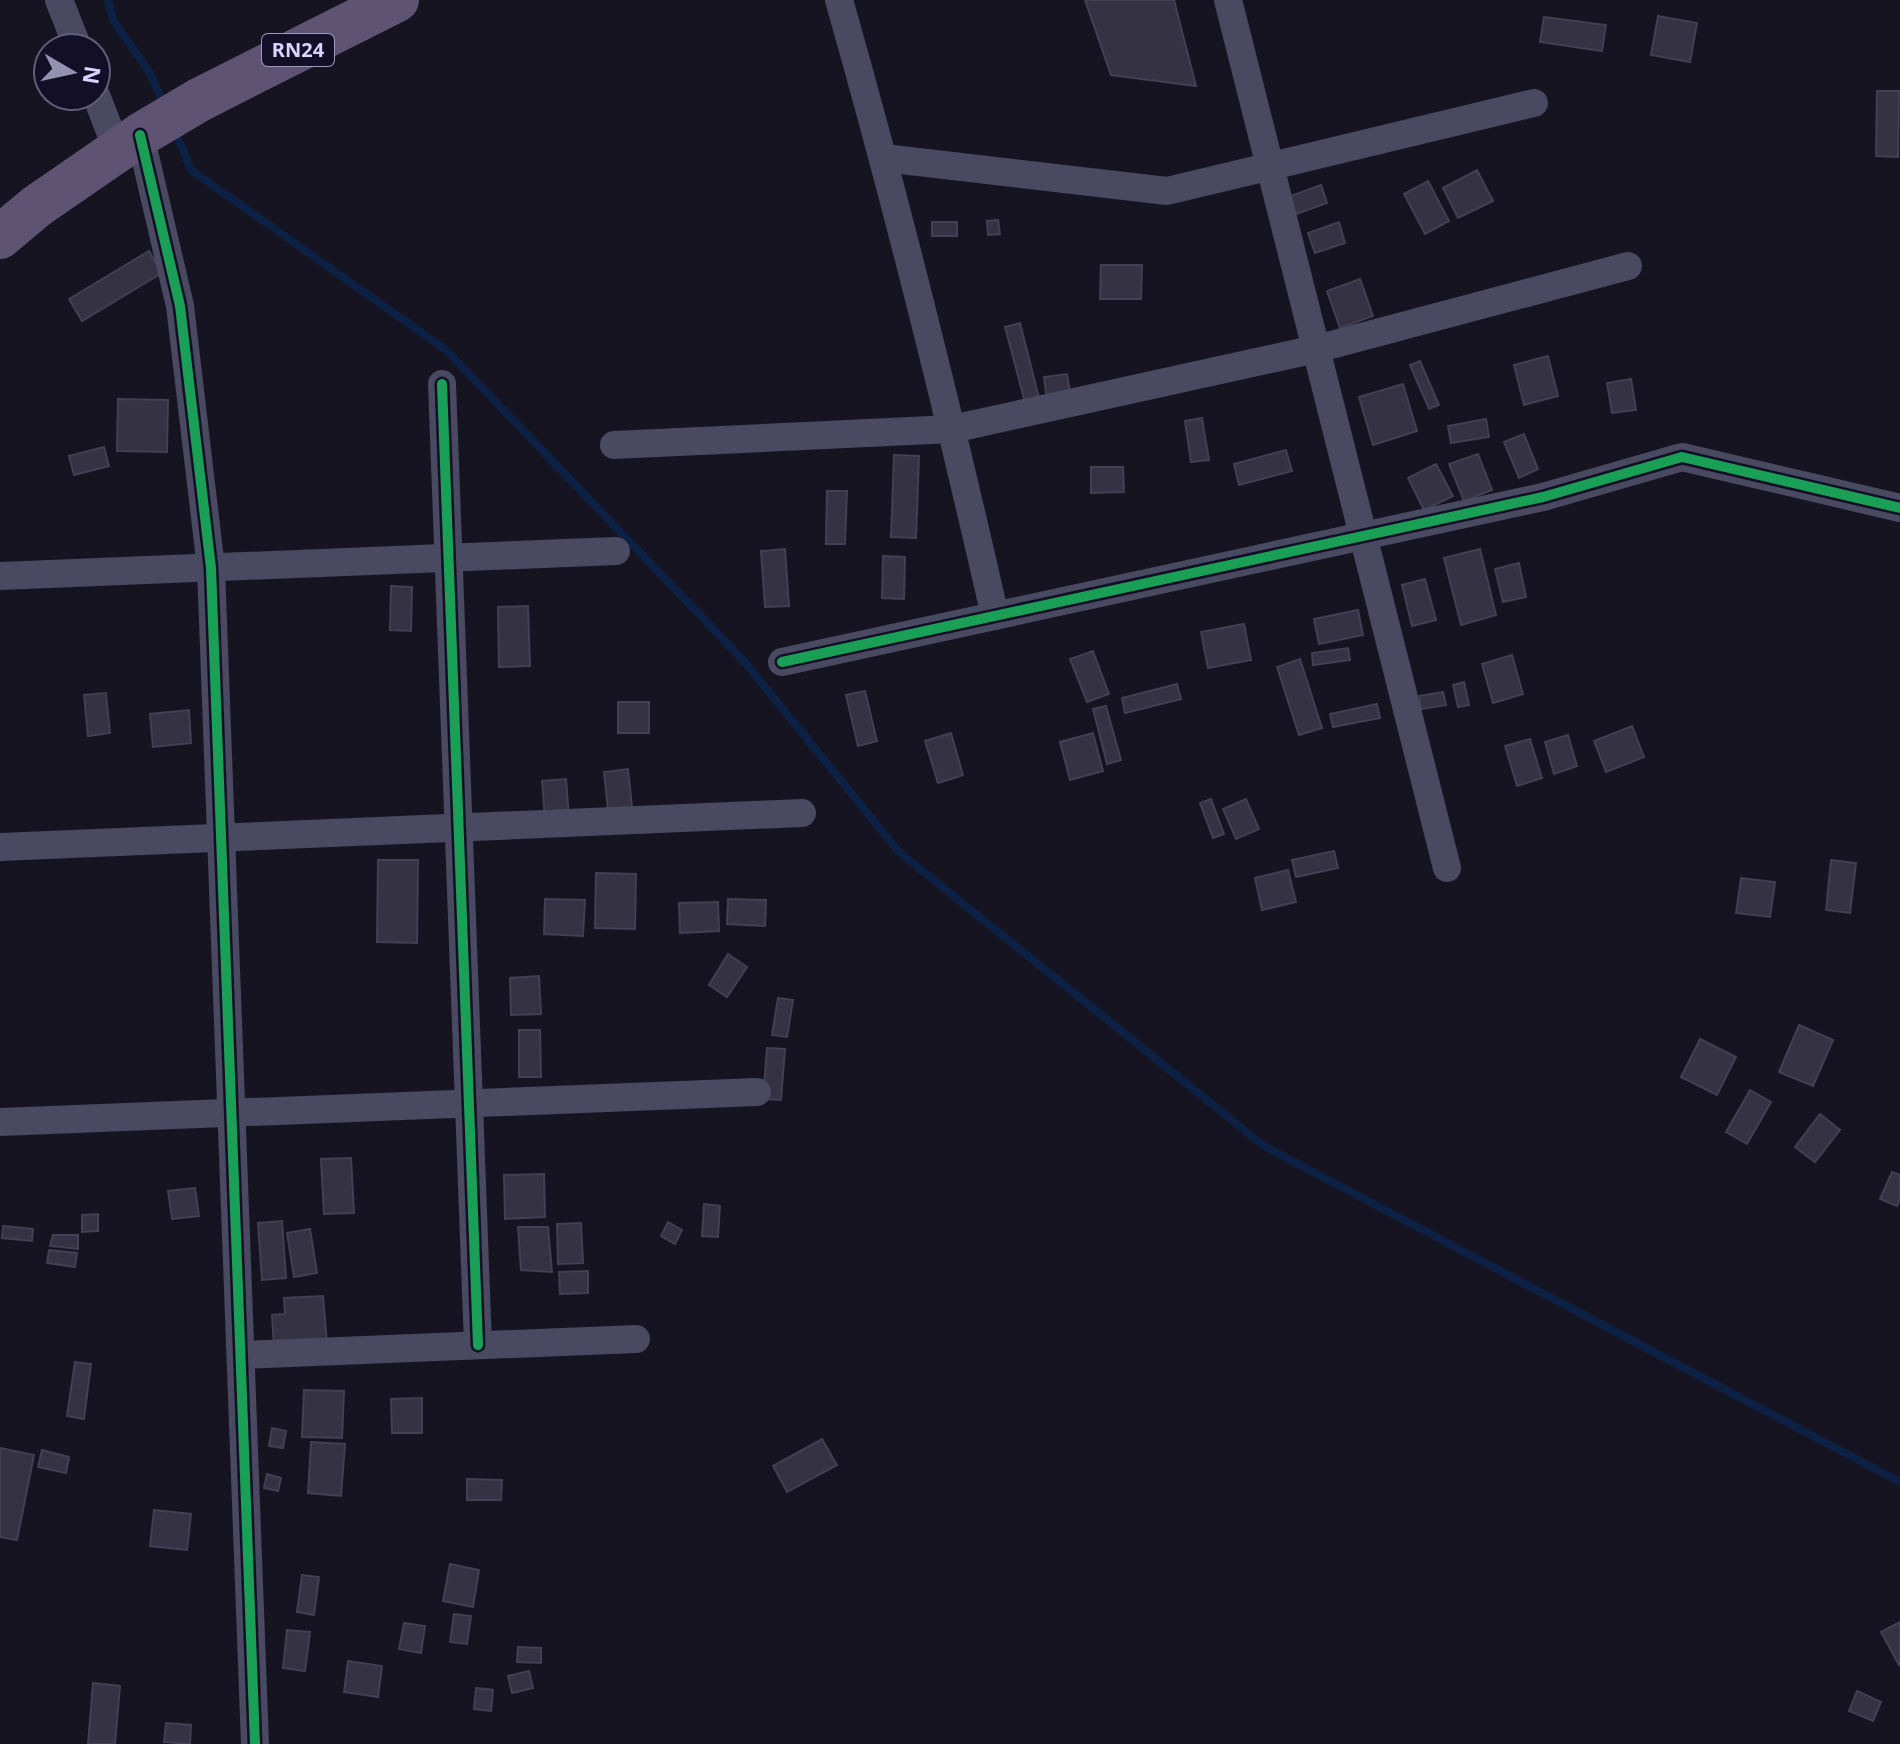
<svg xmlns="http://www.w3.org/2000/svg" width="1900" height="1744" viewBox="0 0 1900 1744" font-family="'Noto Sans',sans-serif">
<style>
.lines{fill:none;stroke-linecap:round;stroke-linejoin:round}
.stream{stroke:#0d2144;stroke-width:8}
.building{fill:#343243;stroke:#433f54;stroke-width:2}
.minor{stroke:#4a4962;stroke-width:28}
.primary{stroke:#5e5373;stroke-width:44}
.cycleway-casing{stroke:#130f26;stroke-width:15}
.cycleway{stroke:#1a9f57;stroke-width:10}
.labels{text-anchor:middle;stroke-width:6;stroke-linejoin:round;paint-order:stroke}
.shield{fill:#130f26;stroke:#9e99be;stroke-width:2}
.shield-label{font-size:20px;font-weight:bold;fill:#d9d4ff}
</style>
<rect width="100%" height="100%" fill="#161421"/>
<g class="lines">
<g class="stream">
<path d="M108,0L113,20L150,73L165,107"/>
<path d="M175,131L191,170L446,350L743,660L899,852L1264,1146L1900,1482"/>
</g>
</g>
<g class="building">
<path d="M1085,0H1174L1196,86L1111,75Z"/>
<path d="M1658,16L1697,23L1690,62L1651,55Z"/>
<path d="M1544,17L1606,25L1602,51L1540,42Z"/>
<path d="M1877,91H1899L1898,157L1876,156Z"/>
<path d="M1477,170L1493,201L1458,218L1443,188Z"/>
<path d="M1428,181L1449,221L1425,234L1404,194Z"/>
<path d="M1321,185L1327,203L1291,216L1285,198Z"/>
<path d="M998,220L1000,234L988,235L987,221Z"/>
<rect x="932" y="222" width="25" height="14"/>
<path d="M1339,222L1345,243L1315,253L1308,233Z"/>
<path d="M149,251L162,273L82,321L69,299Z"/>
<path d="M1101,265H1142L1141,299H1100Z"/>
<path d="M1360,279L1373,316L1340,328L1327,291Z"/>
<path d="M1020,323L1039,398L1025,402L1005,327Z"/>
<path d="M1548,356L1558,396L1524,405L1514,365Z"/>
<path d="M1420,361L1439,405L1429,409L1410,365Z"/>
<path d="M1067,374L1071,398L1047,402L1044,377Z"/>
<path d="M1631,379L1636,410L1612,413L1607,383Z"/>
<path d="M1403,384L1417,431L1373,445L1359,397Z"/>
<path d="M118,399L168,400L167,452L117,451Z"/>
<path d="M1202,418L1209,460L1191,462L1185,421Z"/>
<path d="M1486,419L1489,437L1451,443L1448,426Z"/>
<path d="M1524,434L1538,469L1519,478L1504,442Z"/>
<path d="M104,447L109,466L74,475L69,456Z"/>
<path d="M1286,450L1292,471L1239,485L1234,464Z"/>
<path d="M1478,454L1492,490L1464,501L1449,464Z"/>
<path d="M894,455L919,456L916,538L891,537Z"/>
<path d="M1436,464L1453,496L1424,510L1408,478Z"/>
<path d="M1091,467H1123L1124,492L1091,493Z"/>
<path d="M827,491H847L845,544H826Z"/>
<path d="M785,549L789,606L765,607L761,551Z"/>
<path d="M1480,549L1496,615L1461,625L1444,558Z"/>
<path d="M883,556L905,557L904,599L882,598Z"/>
<path d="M1519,563L1526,597L1503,602L1495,569Z"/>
<path d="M1425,579L1436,620L1412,626L1402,585Z"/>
<path d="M391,586L412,587L411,631L390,630Z"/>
<path d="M528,606L530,666L499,667L498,607Z"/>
<path d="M1358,610L1363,635L1319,644L1314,619Z"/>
<path d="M1244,624L1251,660L1208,668L1201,632Z"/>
<path d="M1348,648L1350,660L1313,665L1312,653Z"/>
<path d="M1093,651L1109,694L1087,702L1070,659Z"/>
<path d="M1512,655L1523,694L1493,703L1482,664Z"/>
<path d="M1300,659L1322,728L1299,735L1277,667Z"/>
<path d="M1464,682L1469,705L1458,707L1453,685Z"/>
<path d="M1177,684L1181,699L1125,713L1122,698Z"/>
<path d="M865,691L877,741L858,746L846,695Z"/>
<path d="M1443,692L1446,705L1421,709L1419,696Z"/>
<path d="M106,693L110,733L88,736L84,695Z"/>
<rect x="618" y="702" width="31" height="31"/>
<path d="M1377,704L1380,718L1333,727L1330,714Z"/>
<path d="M1106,706L1121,760L1107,764L1093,709Z"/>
<path d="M189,710L191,743L153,747L150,714Z"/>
<path d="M1632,726L1644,757L1606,772L1594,741Z"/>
<path d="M951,733L963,775L938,783L925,741Z"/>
<path d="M1093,733L1103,771L1070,780L1060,742Z"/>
<path d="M1568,735L1577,766L1554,774L1545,742Z"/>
<path d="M1530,739L1542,778L1517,786L1505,746Z"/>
<path d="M628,769L632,807L608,810L604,772Z"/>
<path d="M566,779L569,818L545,820L542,781Z"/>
<path d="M1211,799L1224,834L1213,838L1200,803Z"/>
<path d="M1246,799L1259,829L1236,839L1223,809Z"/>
<path d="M1334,851L1338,868L1296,877L1292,860Z"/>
<path d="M378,860H418L417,943L377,942Z"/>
<path d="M1831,860L1856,863L1850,913L1826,910Z"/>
<path d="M1288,870L1296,902L1262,910L1255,878Z"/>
<path d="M596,873L636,874L635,929L595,928Z"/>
<path d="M1741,878L1775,882L1770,917L1736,913Z"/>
<path d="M545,899L585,900L583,936L544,934Z"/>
<path d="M728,899L766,900L765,926L727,924Z"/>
<path d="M718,902L719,931L680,933L679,903Z"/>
<path d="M728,954L747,967L727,997L709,985Z"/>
<path d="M539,976L541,1014L511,1015L510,978Z"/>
<path d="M778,998L793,1000L787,1037L772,1035Z"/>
<path d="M1799,1025L1833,1040L1813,1086L1779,1072Z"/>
<path d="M519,1030H540L541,1077H519Z"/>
<path d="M1700,1039L1736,1057L1717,1095L1681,1077Z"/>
<path d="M767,1048L785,1049L781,1100L763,1099Z"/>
<path d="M1750,1090L1771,1102L1747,1144L1726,1132Z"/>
<path d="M1820,1114L1840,1130L1815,1162L1795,1147Z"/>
<path d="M351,1158L354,1213L324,1214L321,1159Z"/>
<path d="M1892,1172L1900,1175V1199L1897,1206L1880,1199Z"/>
<path d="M544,1174L545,1217L505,1219L504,1175Z"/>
<path d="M195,1188L199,1216L172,1219L168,1191Z"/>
<path d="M704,1204L720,1206L718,1237L702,1236Z"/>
<path d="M98,1214V1231L82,1232V1215Z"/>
<path d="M282,1221L286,1278L262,1280L258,1223Z"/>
<path d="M668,1222L682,1230L675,1244L661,1236Z"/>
<path d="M581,1223L583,1263L558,1264L557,1224Z"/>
<path d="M3,1226L33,1229L32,1241L2,1238Z"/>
<path d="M518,1227H548L552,1272L521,1270Z"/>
<path d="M310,1229L317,1273L294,1277L287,1233Z"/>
<path d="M53,1235H78V1249L50,1246Z"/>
<path d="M49,1250L77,1253L75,1267L47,1263Z"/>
<path d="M588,1271V1293L560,1294L559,1272Z"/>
<path d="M323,1296L327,1344L274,1347L272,1315L285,1314L284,1298Z"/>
<path d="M75,1362L91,1364L84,1419L67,1416Z"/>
<path d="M304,1390L344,1391L342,1438L302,1437Z"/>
<path d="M422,1398V1433H392L391,1399Z"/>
<path d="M272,1428L286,1431L283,1448L269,1446Z"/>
<path d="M822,1439L837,1465L787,1492L773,1466Z"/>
<path d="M311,1442L345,1444L341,1496L308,1493Z"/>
<path d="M0,1448L34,1455L17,1540L0,1537Z"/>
<path d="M42,1450L69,1457L66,1473L38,1467Z"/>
<path d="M267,1474L281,1478L278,1491L264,1488Z"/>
<path d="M467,1479L502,1480L501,1500H467Z"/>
<path d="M154,1510L191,1514L187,1550L150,1546Z"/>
<path d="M450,1564L479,1570L473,1607L443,1601Z"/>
<path d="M302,1575L319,1577L314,1615L297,1612Z"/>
<path d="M454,1614L471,1616L467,1644L450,1642Z"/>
<path d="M1900,1622V1664L1899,1665L1881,1632Z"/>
<path d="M404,1623L425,1626L421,1653L399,1649Z"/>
<path d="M287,1630L310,1632L305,1671L283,1668Z"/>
<path d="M518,1647L541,1648V1663L517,1662Z"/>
<path d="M348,1661L382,1666L378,1697L344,1692Z"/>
<path d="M529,1671L533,1688L512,1693L508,1676Z"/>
<path d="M93,1683L120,1686L115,1744H88Z"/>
<path d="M476,1688L493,1690L491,1711L474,1709Z"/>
<path d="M1857,1691L1881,1702L1873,1721L1849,1711Z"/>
<path d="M166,1723L191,1725L190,1744L164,1742Z"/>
</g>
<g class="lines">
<g class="minor">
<path d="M59,0L78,48"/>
<path d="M839,0C897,204 948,409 995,616"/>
<path d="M1228,0L1447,868"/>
<path d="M96,95L118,152"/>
<path d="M140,135L180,306L211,568L255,1744"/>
<path d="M884,158L1167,191L1534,103"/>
<path d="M442,384L478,1345"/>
<path d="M614,445L952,429L1316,349L1628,266"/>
<path d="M0,576L616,551"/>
<path d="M782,662L1543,497L1682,457L1900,508"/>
<path d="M0,847L802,813"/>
<path d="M0,1122L757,1092"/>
<path d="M241,1355L636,1339"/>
</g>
<path class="primary" d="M0,237L37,206L140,135L199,100L397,0"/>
<g class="cycleway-casing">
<g id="cycleway">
<path d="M140,135L180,306L211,568L255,1744"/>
<path d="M442,384L478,1345"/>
<path d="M782,662L1543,497L1682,457L1900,508"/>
</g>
</g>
<use href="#cycleway" class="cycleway"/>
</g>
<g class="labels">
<rect class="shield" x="262" y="34" width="72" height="32" rx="6"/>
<g class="shield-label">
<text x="298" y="57">RN24</text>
</g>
</g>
<g transform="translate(72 72) rotate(99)"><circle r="38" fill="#130f26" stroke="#625e7d" stroke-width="2"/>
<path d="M0-6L14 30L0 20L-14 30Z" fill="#9591b1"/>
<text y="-12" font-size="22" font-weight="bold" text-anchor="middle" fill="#d9d4ff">N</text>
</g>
</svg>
